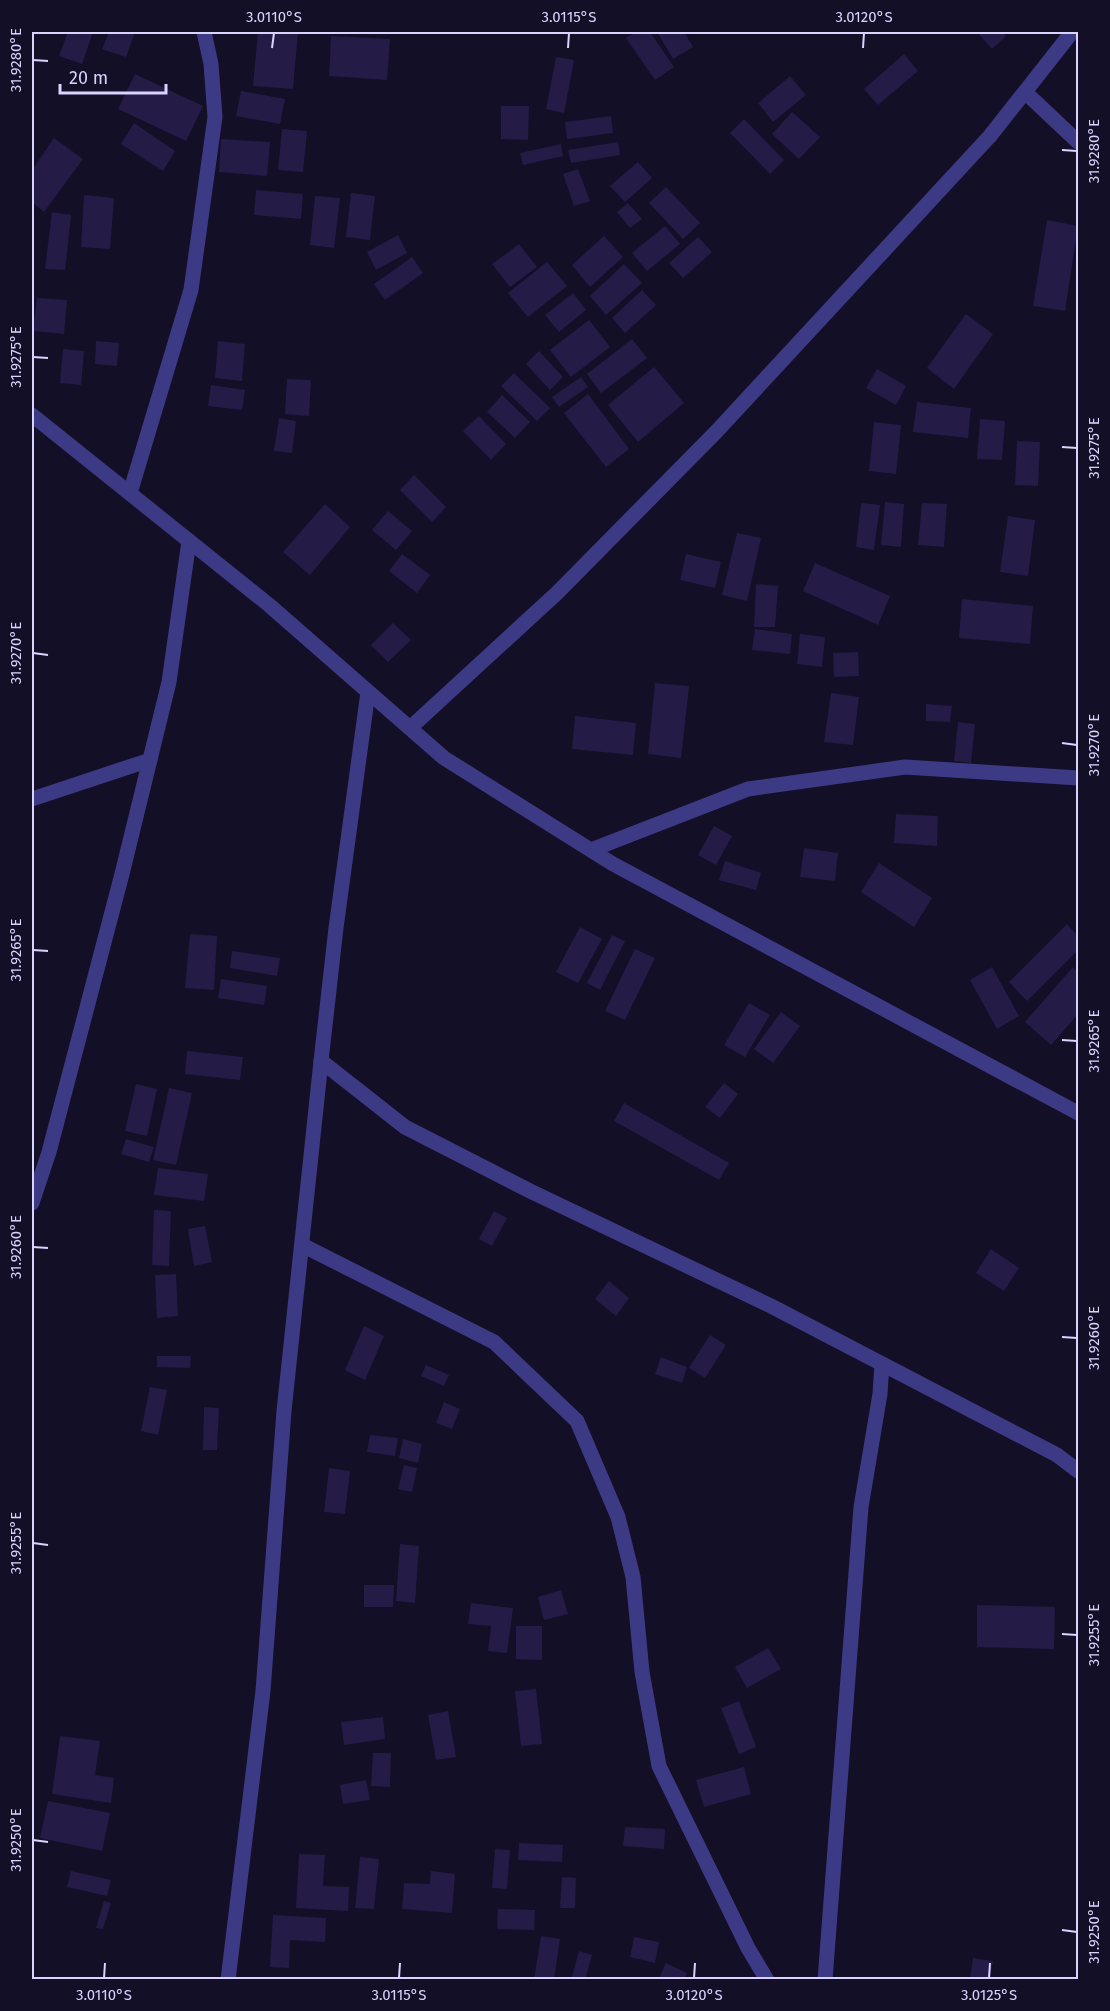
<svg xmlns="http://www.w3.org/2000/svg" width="1110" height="2011" viewBox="0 0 1110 2011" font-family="'Fira Sans',sans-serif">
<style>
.building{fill:#241b47}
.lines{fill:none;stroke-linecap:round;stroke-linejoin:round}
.minor{stroke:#3d3a85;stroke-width:15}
.ticks{fill:none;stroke:#d9d4ff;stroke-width:2}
.neatline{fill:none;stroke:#d9d4ff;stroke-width:2}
.ticks-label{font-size:15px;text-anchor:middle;fill:#d9d4ff}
</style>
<rect width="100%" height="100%" fill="#130f26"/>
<g class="building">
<path d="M68,32H93L82,64L59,56Z"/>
<path d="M109,32H135L126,57L102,49Z"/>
<path d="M258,32H298L293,89L253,86Z"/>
<path d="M636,32H650L674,67L655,80L626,38Z"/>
<path d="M657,32H684L693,47L673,59Z"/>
<path d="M977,32H1002L1006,36L992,49Z"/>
<path d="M331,36L390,39L387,80L329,76Z"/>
<path d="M904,54L918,71L878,105L864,89Z"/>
<path d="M556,57L574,60L564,113L546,109Z"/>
<path d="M135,74L203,106L186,141L118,109Z"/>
<path d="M790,76L806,95L773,122L758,103Z"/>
<path d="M241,91L285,99L280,124L236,116Z"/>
<path d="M501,106H529L528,140L501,139Z"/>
<path d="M792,112L820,137L799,159L772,134Z"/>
<path d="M611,116L613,133L567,139L565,122Z"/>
<path d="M744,119L784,160L770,174L730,133Z"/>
<path d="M134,123L175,151L163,171L121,144Z"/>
<path d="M282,129L307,131L303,172L278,170Z"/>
<path d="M54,138L83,159L44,212L32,202V170Z"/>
<path d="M221,139L270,142L267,176L219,172Z"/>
<path d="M618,142L620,155L571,163L568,150Z"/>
<path d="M561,144L563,156L523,165L520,153Z"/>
<path d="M638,162L652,178L625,202L610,186Z"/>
<path d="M578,169L590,201L574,206L563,174Z"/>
<path d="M666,187L700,223L683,239L649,203Z"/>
<path d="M256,190L303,194L301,219L254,215Z"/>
<path d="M351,193L375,196L370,240L346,237Z"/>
<path d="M84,195L114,198L110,249L81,247Z"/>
<path d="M315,196L340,198L334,248L310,245Z"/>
<path d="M628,203L642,219L630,228L617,212Z"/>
<path d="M52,212L71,215L65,270L45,269Z"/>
<path d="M1047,220L1078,226L1065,311L1033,306Z"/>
<path d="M665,226L680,244L647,271L632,253Z"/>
<path d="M398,235L407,253L376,270L367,252Z"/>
<path d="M604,236L623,257L590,287L572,265Z"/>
<path d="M698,237L712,252L683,278L669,263Z"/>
<path d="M519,244L537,267L510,287L492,264Z"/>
<path d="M412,257L423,273L385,300L374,284Z"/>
<path d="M547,262L567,286L528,317L508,293Z"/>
<path d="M624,264L642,283L606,315L590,296Z"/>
<path d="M642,290L656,305L625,333L612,318Z"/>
<path d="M573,293L586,310L559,332L545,315Z"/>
<path d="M37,298L67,300L64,334L33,331Z"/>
<path d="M966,314L993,334L954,389L927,368Z"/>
<path d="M589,320L610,347L571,377L550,350Z"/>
<path d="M632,339L647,358L601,393L587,374Z"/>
<path d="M96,341L119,343L117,366L95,364Z"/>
<path d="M218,341L245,344L242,381L215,378Z"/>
<path d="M63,349L84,351L81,385L60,383Z"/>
<path d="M539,351L563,377L550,390L526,364Z"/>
<path d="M654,367L684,403L638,442L608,405Z"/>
<path d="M877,369L906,386L896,405L866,388Z"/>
<path d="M514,373L550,408L537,421L501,386Z"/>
<path d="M581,377L588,387L559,407L552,397Z"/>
<path d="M287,379L311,380L309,416L285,414Z"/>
<path d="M211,385L245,390L242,410L208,406Z"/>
<path d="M588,394L629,449L606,467L564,413Z"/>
<path d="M502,395L530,422L515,438L487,412Z"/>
<path d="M917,402L971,408L968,438L913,432Z"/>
<path d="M479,416L506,444L491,460L463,431Z"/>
<path d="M279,418L296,421L292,453L274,451Z"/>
<path d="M980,419L1005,421L1002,460L977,459Z"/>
<path d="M874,422L901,425L896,474L869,471Z"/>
<path d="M1017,441L1040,442L1038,486L1015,485Z"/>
<path d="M414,475L446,507L432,522L400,490Z"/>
<path d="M885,502L904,504L901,547L881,545Z"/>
<path d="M861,503L880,505L874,550L856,547Z"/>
<path d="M922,503L947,504L944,547L918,545Z"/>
<path d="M325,504L350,527L310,575L283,552Z"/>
<path d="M388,511L412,531L396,550L372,530Z"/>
<path d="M1008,516L1035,520L1028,576L1000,572Z"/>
<path d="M737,533L761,538L747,601L722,595Z"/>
<path d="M402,554L430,575L417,593L389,571Z"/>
<path d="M686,554L721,562L715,588L680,580Z"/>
<path d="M815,563L890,596L878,625L803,591Z"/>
<path d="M756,584L778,586L775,627H754Z"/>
<path d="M962,599L1033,606L1030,644L959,638Z"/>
<path d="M393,623L411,640L388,662L371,645Z"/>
<path d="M755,629L792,634L790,654L752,650Z"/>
<path d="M800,634L825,637L822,667L797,664Z"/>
<path d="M858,652L859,676L834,677L833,653Z"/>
<path d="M655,683L689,686L681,758L648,754Z"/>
<path d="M831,693L859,697L853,745L824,742Z"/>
<path d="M926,704L952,706L950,722L926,721Z"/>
<path d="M575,716L636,723L633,755L572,749Z"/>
<path d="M958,722L975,724L971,763L954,761Z"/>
<path d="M896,814L938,816L937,846L894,843Z"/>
<path d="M714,826L732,836L716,865L698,855Z"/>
<path d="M804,848L838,853L835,881L800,877Z"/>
<path d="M725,861L761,873L756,890L719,880Z"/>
<path d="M879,863L932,898L914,927L861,892Z"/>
<path d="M1067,924L1078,936V950L1027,1001L1009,982Z"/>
<path d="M580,927L602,939L578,983L556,972Z"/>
<path d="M190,934L217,936L214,990L185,988Z"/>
<path d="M612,935L625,941L600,990L587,983Z"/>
<path d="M635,949L655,958L625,1020L605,1011Z"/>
<path d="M232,951L280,958L277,976L230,968Z"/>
<path d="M992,967L1019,1016L997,1029L970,980Z"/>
<path d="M1073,967L1078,973V1014L1051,1045L1025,1022Z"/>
<path d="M221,979L267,986L264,1005L218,998Z"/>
<path d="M749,1003L770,1015L745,1057L724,1045Z"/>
<path d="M781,1012L800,1026L773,1063L754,1049Z"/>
<path d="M187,1051L243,1057L240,1080L185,1074Z"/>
<path d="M724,1083L738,1094L720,1118L705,1107Z"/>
<path d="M136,1084L157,1089L147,1136L125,1131Z"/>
<path d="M169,1088L192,1093L176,1165L153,1160Z"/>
<path d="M624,1103L729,1163L719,1180L614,1121Z"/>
<path d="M126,1139L154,1147L149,1162L121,1154Z"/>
<path d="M158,1168L208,1174L204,1201L154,1195Z"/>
<path d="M154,1210L171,1211L169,1266L152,1265Z"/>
<path d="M494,1211L507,1218L492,1246L479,1239Z"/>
<path d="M205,1226L212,1262L194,1266L188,1229Z"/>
<path d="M991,1249L1019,1268L1004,1291L976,1273Z"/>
<path d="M176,1274L178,1316L157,1318L155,1275Z"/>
<path d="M609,1281L629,1298L616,1316L595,1299Z"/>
<path d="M364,1326L384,1336L365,1380L345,1370Z"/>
<path d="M710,1335L726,1345L705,1378L689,1368Z"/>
<path d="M157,1356H191L190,1368L157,1367Z"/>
<path d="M661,1357L687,1367L682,1383L655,1374Z"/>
<path d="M426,1365L449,1375L444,1386L421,1376Z"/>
<path d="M150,1387L167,1390L158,1435L141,1431Z"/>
<path d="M444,1402L460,1409L452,1429L436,1423Z"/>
<path d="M204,1407L219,1408L217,1450H203Z"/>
<path d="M370,1435L398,1438L395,1456L367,1452Z"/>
<path d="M403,1439L422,1444L418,1463L399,1458Z"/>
<path d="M404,1465L417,1468L412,1492L398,1489Z"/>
<path d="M329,1468L350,1471L345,1514L324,1512Z"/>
<path d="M400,1544L419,1546L415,1603L396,1601Z"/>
<path d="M364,1585H394L393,1607H364Z"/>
<path d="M561,1590L568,1614L544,1620L538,1597Z"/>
<path d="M471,1603L513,1608L507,1653L488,1651L491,1626L468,1624Z"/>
<path d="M977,1605L1055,1607L1054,1649L977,1647Z"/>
<path d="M516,1626H542V1660L516,1659Z"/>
<path d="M768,1648L781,1669L747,1688L735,1667Z"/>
<path d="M536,1689L542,1744L521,1746L515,1691Z"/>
<path d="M739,1701L756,1747L739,1754L721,1708Z"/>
<path d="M448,1711L456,1757L436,1760L428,1715Z"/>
<path d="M383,1717L385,1739L344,1745L341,1722Z"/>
<path d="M60,1736L100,1741L95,1775L114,1778L111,1803L52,1794Z"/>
<path d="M373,1753H391L390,1787L371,1786Z"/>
<path d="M744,1767L751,1794L704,1807L696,1780Z"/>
<path d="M366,1780L370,1800L343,1804L340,1785Z"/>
<path d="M48,1801L110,1813L102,1851L40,1838Z"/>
<path d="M625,1827L665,1829L664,1849L623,1846Z"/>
<path d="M519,1843L563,1845L562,1862L518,1860Z"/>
<path d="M495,1849L510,1850L507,1889L492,1888Z"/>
<path d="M299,1854L325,1855L323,1886L349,1887L348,1911L296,1908Z"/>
<path d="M360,1857L379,1859L374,1909L355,1908Z"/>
<path d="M71,1871L111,1880L107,1896L67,1887Z"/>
<path d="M431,1871L455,1874L452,1913L402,1909L404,1883L430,1884Z"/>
<path d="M562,1877L576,1878L575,1908H560Z"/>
<path d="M104,1901L111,1903L103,1929L96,1928Z"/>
<path d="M498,1909L535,1910L534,1930L497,1929Z"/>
<path d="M273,1915L326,1918L325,1942L290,1940L289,1968L270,1967Z"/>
<path d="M541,1936L560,1939L554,1980H534Z"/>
<path d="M634,1937L659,1942L655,1963L630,1957Z"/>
<path d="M579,1951L592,1955L585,1980H571Z"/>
<path d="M973,1958L993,1961L990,1980H970Z"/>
<path d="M666,1963L687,1973L684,1980H658Z"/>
</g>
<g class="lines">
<g class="minor">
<path d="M1025,92L1078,142"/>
<path d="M32,415L269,605L444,758L613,864L1078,1113"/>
<path d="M130,493L191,290L215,117L211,64L204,32"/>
<path d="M410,728L557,593L716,432L990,136L1072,32"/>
<path d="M32,799L150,760"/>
<path d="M591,850L748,789L905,767L1078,778"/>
<path d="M321,1061L405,1127L530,1191L771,1306L1057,1455L1078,1471"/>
<path d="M32,1203L49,1152L122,874L169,682L189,541"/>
<path d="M302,1245L494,1342L577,1421L618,1517L633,1577L642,1672L659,1766L748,1948L767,1980"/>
<path d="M228,1980L263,1691L284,1411L321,1061L336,928L368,692"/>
<path d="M825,1980L861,1507L880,1394L882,1364"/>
</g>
</g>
<path class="ticks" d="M272,48L274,33M568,48L569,33M863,48L864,33M33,60L48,61M1062,150L1077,151M33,357L48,358M1062,447L1077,448M33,653L48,655M1062,743L1077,745M33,950L48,951M1062,1040L1077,1041M33,1247L48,1248M1062,1337L1077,1338M33,1543L48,1545M1062,1634L1077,1635M33,1840L48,1842M1062,1930L1077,1932M104,1978L105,1963M399,1978L400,1963M694,1978L695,1963M989,1978L990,1963"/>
<rect width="1110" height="2011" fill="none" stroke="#130f26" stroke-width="66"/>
<path d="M60 84v9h106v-9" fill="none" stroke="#d9d4ff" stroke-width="3"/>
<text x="69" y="84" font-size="18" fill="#d9d4ff" stroke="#130f26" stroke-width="4.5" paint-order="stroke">20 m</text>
<rect x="33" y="33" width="1044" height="1945" class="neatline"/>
<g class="ticks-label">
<text x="274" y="22">3.0110°S</text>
<text x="569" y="22">3.0115°S</text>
<text x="864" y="22">3.0120°S</text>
<text transform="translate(16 60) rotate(-90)" y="5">31.9280°E</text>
<text transform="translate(1094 151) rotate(-90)" y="5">31.9280°E</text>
<text transform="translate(16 357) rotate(-90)" y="5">31.9275°E</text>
<text transform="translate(1094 448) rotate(-90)" y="5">31.9275°E</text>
<text transform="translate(16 653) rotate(-90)" y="5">31.9270°E</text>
<text transform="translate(1094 745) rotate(-90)" y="5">31.9270°E</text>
<text transform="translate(16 950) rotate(-90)" y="5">31.9265°E</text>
<text transform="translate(1094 1041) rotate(-90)" y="5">31.9265°E</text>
<text transform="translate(16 1247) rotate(-90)" y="5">31.9260°E</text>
<text transform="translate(1094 1338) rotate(-90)" y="5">31.9260°E</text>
<text transform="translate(16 1543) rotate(-90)" y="5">31.9255°E</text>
<text transform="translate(1094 1635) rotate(-90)" y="5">31.9255°E</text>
<text transform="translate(16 1840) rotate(-90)" y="5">31.9250°E</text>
<text transform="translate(1094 1932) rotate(-90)" y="5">31.9250°E</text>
<text x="104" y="2000">3.0110°S</text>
<text x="399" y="2000">3.0115°S</text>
<text x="694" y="2000">3.0120°S</text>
<text x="989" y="2000">3.0125°S</text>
</g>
</svg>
